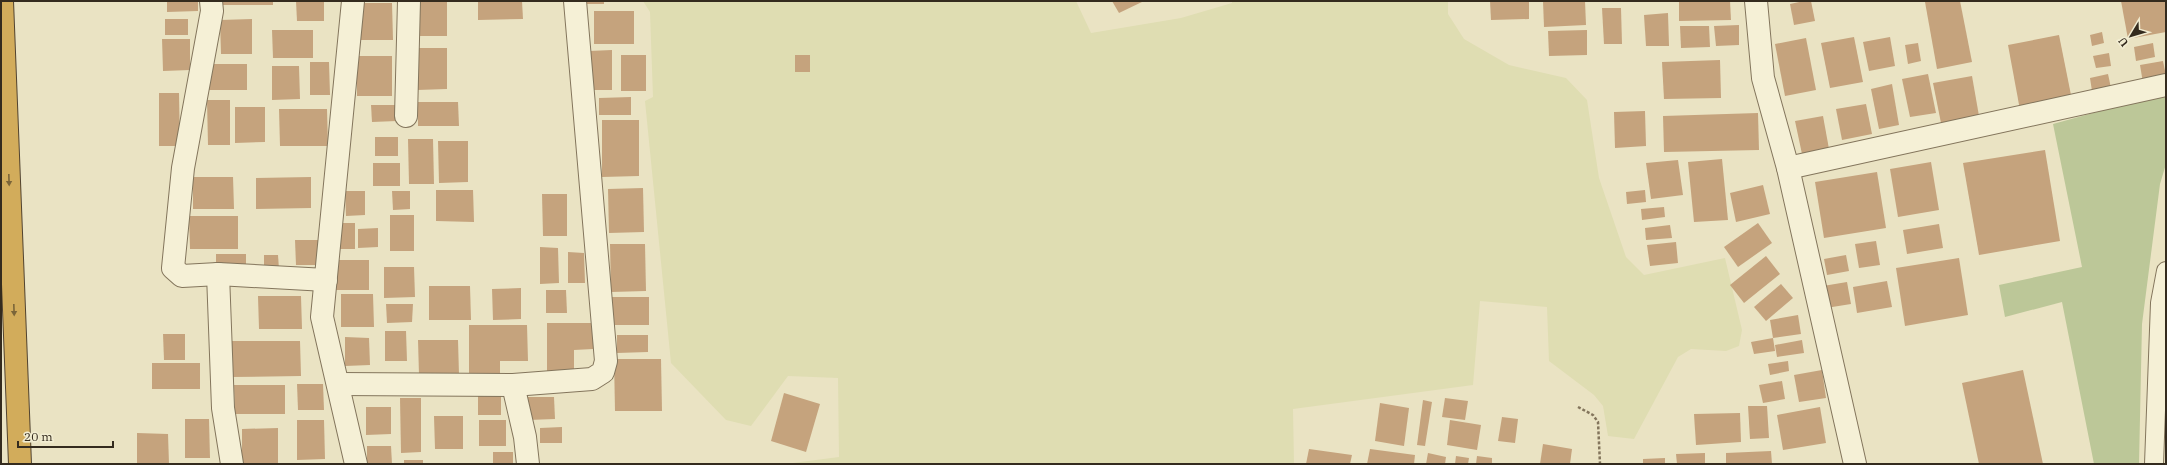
<svg xmlns="http://www.w3.org/2000/svg" width="2167" height="465" viewBox="0 0 2167 465" font-family="'IBM Plex Serif',serif">
<style>
.farmland{fill:#dfddb2}
.green{fill:#bcc798}
.building{fill:#c5a37d}
.lines{fill:none;stroke-linecap:round;stroke-linejoin:round}
.lane-casing{stroke:#83755c;stroke-width:20}
.street-casing{stroke:#83755c;stroke-width:24}
.highway-casing{stroke:#514330;stroke-width:24}
.path{stroke:#83755c;stroke-width:2.5;stroke-dasharray:3 2;stroke-linecap:butt}
.lane{stroke:#f5f0d6;stroke-width:18}
.street{stroke:#f5f0d6;stroke-width:22}
.highway{stroke:#d2ac5b;stroke-width:22}
.oneway{fill:#7b6539}
</style>
<rect width="100%" height="100%" fill="#eae3c3"/>
<path class="farmland" d="M643,1H1076L1091,33L1181,18L1232,3V1H1448V14L1464,39L1509,65L1566,78L1587,100L1599,178L1626,257L1644,275L1725,258L1742,330L1739,346L1726,351L1691,349L1678,357L1634,439L1608,436L1603,406L1594,395L1549,361L1547,307L1480,301L1473,385L1293,409L1294,464H785L839,457L838,378L788,376L751,426L726,420L671,363L645,101L653,97L650,12Z"/>
<path class="green" d="M2166,93V164L2160,184L2142,324L2139,464H2094L2062,302L2005,317L1999,285L2082,267L2053,124Z"/>
<g class="building">
<path d="M167,1H198V11L167,12Z"/>
<rect x="220" y="1" width="53" height="4"/>
<path d="M296,1H324V21H297Z"/>
<path d="M416,1H447V36H417Z"/>
<path d="M478,1H522L523,19L478,20Z"/>
<rect x="585" y="1" width="19" height="3"/>
<path d="M1112,1H1144L1119,13Z"/>
<path d="M1490,1H1529V19L1491,20Z"/>
<path d="M1543,1H1585L1586,25L1544,27Z"/>
<path d="M1730,1L1731,20L1679,21V2Z"/>
<path d="M1804,1H1811L1815,21L1794,25L1790,4Z"/>
<path d="M1960,1L1972,62L1937,69L1925,2Z"/>
<path d="M2121,1H2166V32L2128,39Z"/>
<path d="M356,3H392L393,40H356Z"/>
<path d="M1602,8H1621L1622,44H1604Z"/>
<rect x="594" y="11" width="40" height="33"/>
<path d="M1668,13L1669,46H1646L1644,15Z"/>
<rect x="165" y="19" width="23" height="16"/>
<path d="M252,19V54H221L220,20Z"/>
<path d="M1739,25V45L1716,46L1714,26Z"/>
<path d="M1680,26H1709L1710,47L1681,48Z"/>
<path d="M272,30H313V58H273Z"/>
<path d="M1587,30V55L1549,56L1548,31Z"/>
<path d="M2102,32L2104,43L2092,46L2090,35Z"/>
<path d="M2059,35L2072,100L2020,110L2008,45Z"/>
<path d="M1854,37L1863,82L1830,88L1821,43Z"/>
<path d="M1890,37L1895,66L1869,71L1863,42Z"/>
<path d="M1806,38L1816,90L1785,96L1775,44Z"/>
<path d="M162,39H190V70L163,71Z"/>
<path d="M1918,43L1921,61L1908,64L1905,45Z"/>
<path d="M2153,43L2155,57L2136,61L2134,47Z"/>
<path d="M416,48H447V89L417,90Z"/>
<path d="M612,50V90H589V51Z"/>
<path d="M2109,53L2111,66L2096,68L2093,56Z"/>
<rect x="621" y="55" width="25" height="36"/>
<rect x="795" y="55" width="15" height="17"/>
<rect x="357" y="56" width="35" height="40"/>
<path d="M1720,60L1721,98L1664,99L1662,62Z"/>
<path d="M2163,61L2166,76L2143,83L2140,65Z"/>
<path d="M310,62H329L330,95H310Z"/>
<rect x="209" y="64" width="38" height="26"/>
<path d="M272,66H299L300,99L272,100Z"/>
<path d="M1928,74L1936,113L1910,117L1902,79Z"/>
<path d="M2108,74L2111,88L2092,91L2090,78Z"/>
<path d="M1972,76L1979,116L1941,123L1933,83Z"/>
<path d="M1892,84L1899,125L1879,129L1871,89Z"/>
<path d="M159,93H179L180,146H159Z"/>
<path d="M631,97V115H599V98Z"/>
<path d="M207,100H230V145H208Z"/>
<path d="M418,102H458L459,126H418Z"/>
<path d="M1866,104L1872,134L1842,140L1836,109Z"/>
<path d="M371,105H397V121L372,122Z"/>
<path d="M235,107H265V142L235,143Z"/>
<path d="M279,109H327L328,146H280Z"/>
<path d="M1645,111L1646,146L1615,148L1614,112Z"/>
<path d="M1758,113L1759,150L1664,152L1663,116Z"/>
<path d="M1823,116L1829,149L1802,154L1795,121Z"/>
<path d="M602,120H639V176L602,177Z"/>
<rect x="375" y="137" width="23" height="19"/>
<path d="M408,139H433L434,184H409Z"/>
<path d="M438,141H468V182L439,183Z"/>
<path d="M2045,150L2060,241L1979,255L1963,163Z"/>
<path d="M1722,159L1728,220L1694,222L1688,162Z"/>
<path d="M1678,160L1683,195L1651,199L1646,163Z"/>
<path d="M1931,162L1939,210L1898,217L1890,169Z"/>
<rect x="373" y="163" width="27" height="23"/>
<path d="M1877,172L1886,228L1824,238L1815,182Z"/>
<path d="M193,177H233L234,209H193Z"/>
<path d="M311,177V208L256,209V178Z"/>
<path d="M1763,185L1770,214L1736,222L1730,193Z"/>
<path d="M643,188L644,232L609,233L608,189Z"/>
<path d="M436,190H473L474,222L436,221Z"/>
<path d="M1645,190L1646,202L1627,204L1626,192Z"/>
<path d="M345,191H365V215L346,216Z"/>
<path d="M392,191H410V209L393,210Z"/>
<path d="M542,194H567V236H543Z"/>
<path d="M1664,207L1665,217L1642,220L1641,209Z"/>
<rect x="390" y="215" width="24" height="36"/>
<path d="M189,216H238V249H190Z"/>
<rect x="339" y="223" width="16" height="26"/>
<path d="M1758,223L1772,243L1738,267L1724,247Z"/>
<path d="M1939,224L1943,248L1907,254L1903,230Z"/>
<path d="M1670,225L1672,238L1646,240L1645,228Z"/>
<path d="M378,228V247L358,248V229Z"/>
<path d="M295,240H318V265H296Z"/>
<path d="M1876,241L1880,265L1859,268L1855,244Z"/>
<path d="M1676,242L1678,263L1650,266L1647,245Z"/>
<path d="M610,244H645L646,291L611,292Z"/>
<path d="M540,247L558,248L559,283L540,284Z"/>
<path d="M568,252L584,253L585,283H568Z"/>
<rect x="216" y="254" width="30" height="15"/>
<path d="M264,255H278L279,269H264Z"/>
<path d="M1846,255L1849,271L1827,275L1824,259Z"/>
<path d="M1766,256L1780,274L1744,303L1730,285Z"/>
<path d="M1959,258L1968,315L1905,326L1896,268Z"/>
<rect x="336" y="260" width="33" height="30"/>
<path d="M384,267H414L415,297L384,298Z"/>
<path d="M1887,281L1892,307L1857,313L1853,287Z"/>
<path d="M1847,282L1851,304L1826,308L1823,286Z"/>
<path d="M1781,284L1793,298L1766,321L1754,307Z"/>
<path d="M429,286H470L471,320H429Z"/>
<path d="M521,288V319L493,320L492,289Z"/>
<path d="M546,290H566L567,313H546Z"/>
<path d="M341,294H373L374,327H341Z"/>
<path d="M258,296H301L302,329H259Z"/>
<rect x="612" y="297" width="37" height="28"/>
<path d="M386,304H413L412,322L387,323Z"/>
<path d="M1798,315L1801,334L1773,338L1770,320Z"/>
<path d="M547,323H593V349L574,350V371H547Z"/>
<path d="M469,325H527L528,361H500V376H469Z"/>
<path d="M385,331H406L407,361H385Z"/>
<path d="M163,334H185V360H164Z"/>
<path d="M617,335H648V352L617,353Z"/>
<path d="M345,337L369,338L370,365L345,366Z"/>
<path d="M1773,338L1775,351L1754,354L1751,342Z"/>
<path d="M418,340H458L459,375H419Z"/>
<path d="M1802,340L1804,353L1777,357L1775,345Z"/>
<path d="M230,341H300L301,376L231,377Z"/>
<path d="M614,359H661L662,411H615Z"/>
<path d="M1788,361L1789,371L1770,375L1768,364Z"/>
<rect x="152" y="363" width="48" height="26"/>
<path d="M1822,370L1826,398L1799,402L1794,375Z"/>
<path d="M2023,370L2043,464H1979L1962,383Z"/>
<path d="M1782,381L1785,399L1763,403L1759,385Z"/>
<path d="M297,384H323L324,410H298Z"/>
<path d="M234,385H285V414H235Z"/>
<path d="M784,393L820,404L806,452L771,441Z"/>
<rect x="478" y="395" width="23" height="20"/>
<path d="M527,397H554L555,419L528,420Z"/>
<path d="M400,398H421V452L401,453Z"/>
<path d="M1445,398L1468,401L1465,420L1442,417Z"/>
<path d="M1423,400L1432,402L1425,446L1417,445Z"/>
<path d="M1380,403L1409,408L1404,446L1375,441Z"/>
<path d="M1748,406H1767L1769,438L1750,439Z"/>
<path d="M366,407H391V434L366,435Z"/>
<path d="M1820,407L1826,443L1783,450L1777,415Z"/>
<path d="M1740,413L1741,442L1696,445L1694,414Z"/>
<path d="M434,416H463V449H435Z"/>
<path d="M1502,417L1518,419L1515,443L1498,441Z"/>
<path d="M185,419H209L210,458H185Z"/>
<path d="M297,420H324L325,459L297,460Z"/>
<rect x="479" y="420" width="27" height="26"/>
<path d="M1450,420L1481,425L1477,450L1447,445Z"/>
<path d="M562,427V443H540V428Z"/>
<path d="M278,428V464H242V429Z"/>
<path d="M137,433L168,434L169,464H137Z"/>
<path d="M1543,444L1572,449L1570,464H1540Z"/>
<path d="M367,446H391L392,464H367Z"/>
<path d="M1309,449L1352,455L1350,464H1306Z"/>
<path d="M1370,449L1415,455L1414,464H1367Z"/>
<path d="M1771,451L1772,464H1726V453Z"/>
<rect x="493" y="452" width="20" height="12"/>
<path d="M1428,453L1446,457L1445,464H1426Z"/>
<path d="M1705,453V464H1677L1676,454Z"/>
<path d="M1456,456L1469,458L1468,464H1455Z"/>
<path d="M1477,456L1492,458V464H1476Z"/>
<path d="M1665,458V464H1643V459Z"/>
<rect x="404" y="460" width="19" height="4"/>
</g>
<g class="lines">
<g class="lane-casing">
<path id="lane" d="M2154,464L2160,303L2166,271"/>
</g>
<g class="street-casing">
<g id="street">
<path d="M211,1L212,11L183,168L173,268L182,276L218,274L326,280"/>
<path d="M353,1L322,317L356,464"/>
<path d="M1756,1L1763,78L1788,168L1855,464"/>
<path d="M406,116L409,1"/>
<path d="M1788,168L2166,85"/>
<path d="M218,274L223,408L232,464"/>
<path d="M338,384L513,385L592,379L603,372L606,361L575,1"/>
<path d="M513,385L525,437L528,464"/>
</g>
</g>
<g class="highway-casing">
<path id="highway" d="M2,1L20,464"/>
</g>
<path class="path" d="M1578,407L1593,415L1598,422L1600,464"/>
<use href="#lane" class="lane"/>
<use href="#street" class="street"/>
<use href="#highway" class="highway"/>
</g>
<defs><path id="oneway-solid" d="M-6-.8H1V-3.2L6.5 0L1 3.2V.8H-6Z"/></defs>
<g class="oneway">
<use href="#oneway-solid" transform="translate(9 180) rotate(88)"/>
<use href="#oneway-solid" transform="translate(14 310) rotate(88)"/>
</g>
<rect width="2167" height="465" fill="none" stroke="#342b1e" stroke-width="4"/>
<g transform="translate(2131 36) rotate(232)" stroke="#f2edd2" stroke-width="3" paint-order="stroke">
<path d="M0-3L7 15L0 10L-7 15Z" fill="#342b1e"/>
<text y="-6" font-size="11" font-weight="bold" text-anchor="middle" fill="#342b1e">U</text>
</g>
<path d="M18 441v6h95v-6" fill="none" stroke="#342b1e" stroke-width="2"/>
<text x="24" y="441" font-size="12" fill="#342b1e" stroke="#f2edd2" stroke-width="3" paint-order="stroke">20 m</text>
</svg>
